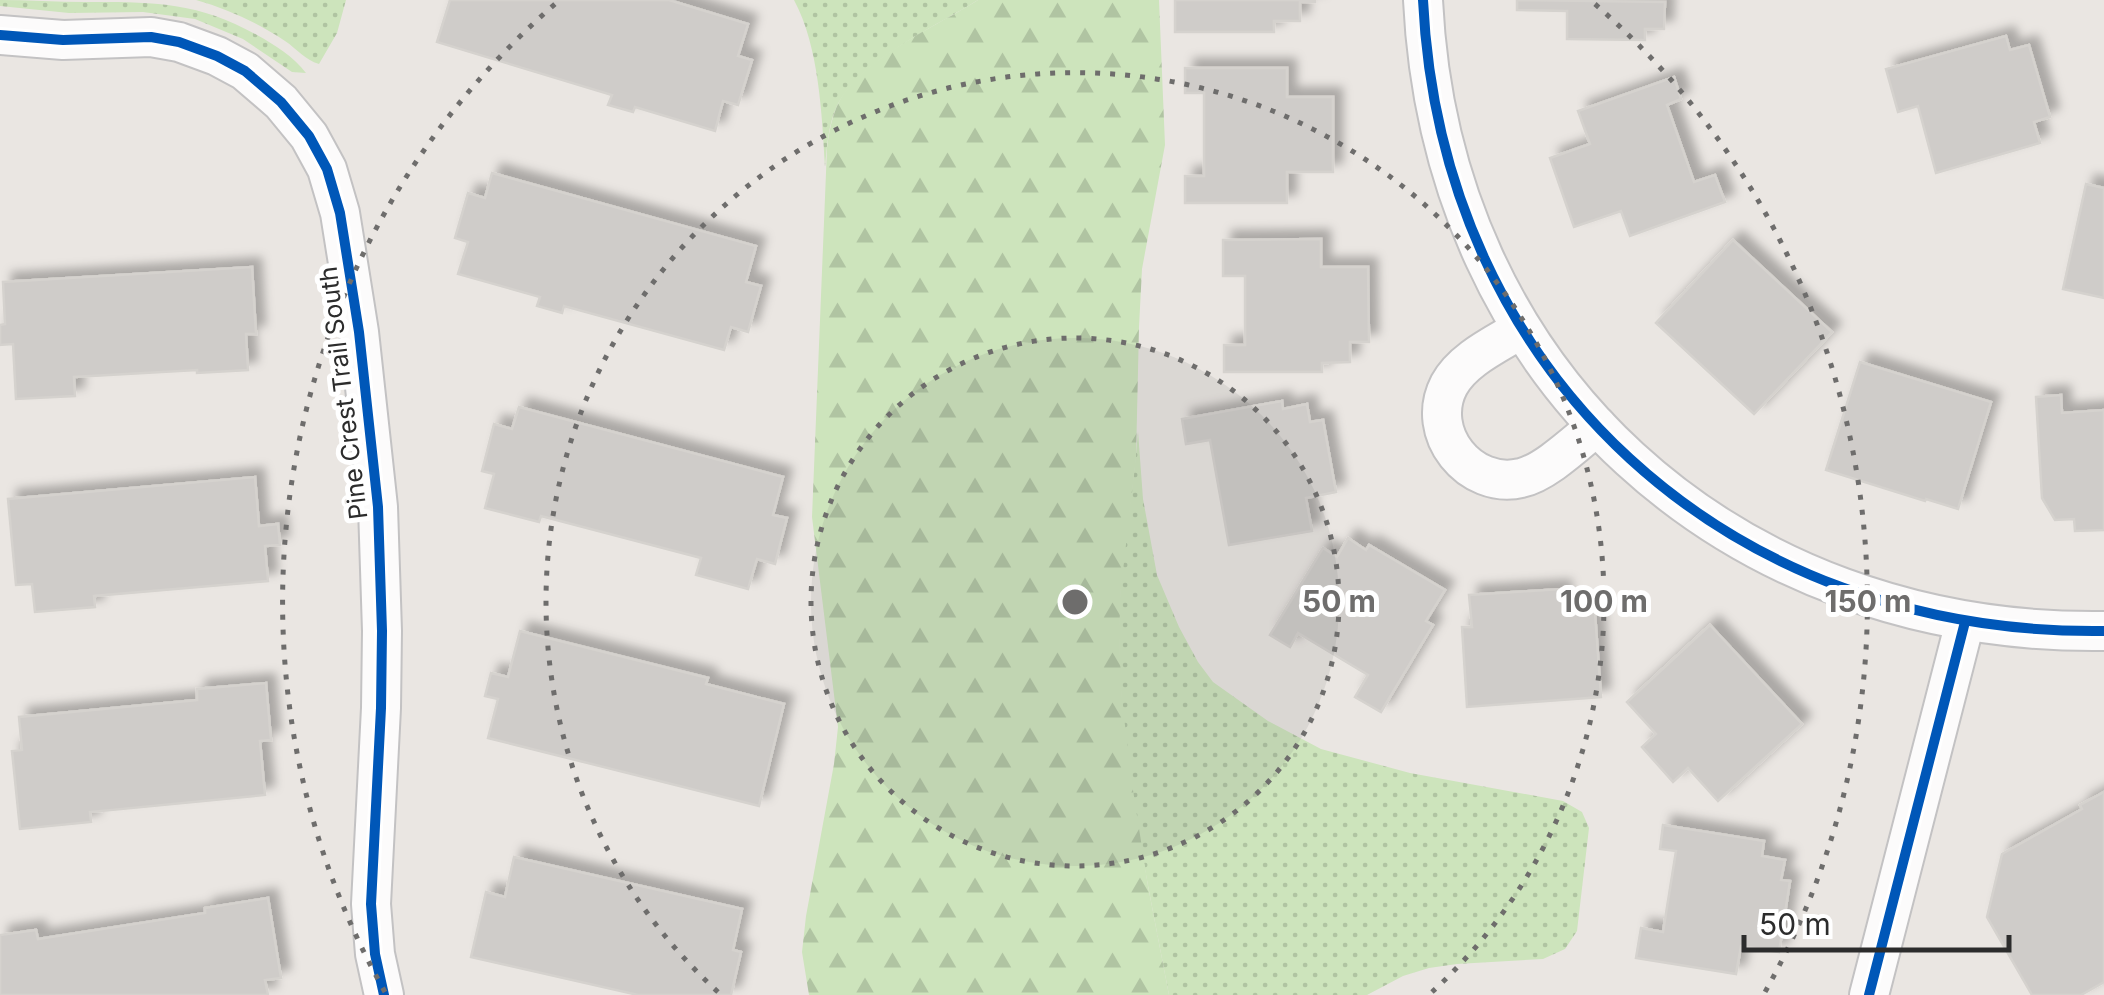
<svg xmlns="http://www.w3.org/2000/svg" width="2104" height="995" viewBox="0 0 2104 995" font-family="Inter,sans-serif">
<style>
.grass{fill:url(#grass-dots)}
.forest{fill:url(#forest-firs)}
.building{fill:#cfccc9;stroke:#d5d2ce;stroke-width:2.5;filter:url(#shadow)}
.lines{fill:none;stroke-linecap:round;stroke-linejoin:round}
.minor-casing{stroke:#c3c2c3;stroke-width:42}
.minor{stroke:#fcfbfb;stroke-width:38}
.cycleway-casing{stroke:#fff;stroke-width:16}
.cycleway{stroke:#0057b8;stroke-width:10}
.ring{fill:none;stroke:#6e6d6c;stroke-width:5;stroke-dasharray:5 10}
.labels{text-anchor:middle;stroke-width:10;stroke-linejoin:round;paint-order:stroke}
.street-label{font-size:25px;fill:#2c2c2c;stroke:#fff}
.centre{fill:#6e6d6c;stroke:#fff;stroke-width:5}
.ring-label{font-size:30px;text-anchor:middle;font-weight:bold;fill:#6e6d6c;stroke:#fff;stroke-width:10;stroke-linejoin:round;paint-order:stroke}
</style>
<defs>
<pattern id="grass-dots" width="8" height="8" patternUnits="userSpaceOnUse" patternTransform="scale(2.5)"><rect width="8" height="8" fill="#cde4bc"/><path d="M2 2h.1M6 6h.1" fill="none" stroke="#b0c4a2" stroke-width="1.8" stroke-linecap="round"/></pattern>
<pattern id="forest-firs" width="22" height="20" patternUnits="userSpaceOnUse" patternTransform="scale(2.5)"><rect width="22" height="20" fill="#cde4bc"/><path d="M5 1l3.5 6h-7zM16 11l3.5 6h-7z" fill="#b0c4a2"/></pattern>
<filter id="shadow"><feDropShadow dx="9" dy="-9" stdDeviation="5" flood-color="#0004"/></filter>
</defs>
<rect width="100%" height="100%" fill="#eae6e2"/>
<g class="grass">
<path d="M0,0C28,0 57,2 85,2C152,2 196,1 257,35C275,45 294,57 306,73L292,72L243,39L195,19L143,12L69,13L0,6Z"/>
<path d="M196,0H346L337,33L319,64C305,60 297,49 285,41C258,23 228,9 196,0Z"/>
<path d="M794,0H978C935,27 860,60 837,106C828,125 827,147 825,167C822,115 819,46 794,0Z"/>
<path d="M1138,431L1143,499L1157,575L1179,627L1198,662L1213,682L1268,721L1321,749L1410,773L1563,801L1582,812L1589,828L1577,931L1565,949L1543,959L1457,964L1429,968L1403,976L1367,995H1169C1147,878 1120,758 1119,638C1118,569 1133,500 1138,431Z"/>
</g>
<path class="forest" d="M978,0H1159L1165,145L1142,269L1139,327L1136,458L1121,588L1119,635L1122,698L1130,771L1148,886L1169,995H809L802,952L806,916L834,764L838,727L812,517L827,148C829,132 832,116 839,102C861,59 937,26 978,0Z"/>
<g class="building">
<path d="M450,0H669L748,24L738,56L752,60L738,105L723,101L715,131L635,107L633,112L608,105L612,95L437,42Z"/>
<path d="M1175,0H1315V2H1300V21H1274V32H1175Z"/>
<path d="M1517,0L1665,2L1664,29H1645V40L1567,39V11L1517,10Z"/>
<path d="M2006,36L2010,50L2029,45L2050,117L2034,122L2040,143L1936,173L1918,106L1898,112L1886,69Z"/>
<path d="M1185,68H1287V97H1333V172H1287V203H1185V176H1204V93H1185Z"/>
<path d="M1674,77L1681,99L1667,105L1694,182L1715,175L1725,202L1630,236L1621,211L1574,227L1550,158L1590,144L1578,111Z"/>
<path d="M492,173L756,246L746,282L761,286L748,332L731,327L724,350L564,306L562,313L537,306L540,297L458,274L468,242L455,238L468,193L485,198Z"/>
<path d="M2086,184L2104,188V298L2063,289Z"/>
<path d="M1321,239V267H1368L1369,342H1350V362L1322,363V372H1224V345H1245V276H1223V240Z"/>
<path d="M1733,240L1832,332L1754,414L1656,323Z"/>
<path d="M252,267L256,334H246L248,370L197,373V370L74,377L75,396L16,399L13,344L0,345V325L5,324L3,282Z"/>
<path d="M1860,362L1991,402L1958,509L1926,499L1925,501L1826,470Z"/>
<path d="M2061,395L2062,413L2104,410V530L2075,531L2074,519L2055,520L2042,498L2036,397Z"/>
<path d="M1282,401L1283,409L1307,404L1310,422L1323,420L1336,492L1306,498L1312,531L1229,545L1210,440L1186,444L1182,419Z"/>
<path d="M519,407L783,477L773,515L787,518L775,564L757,559L748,589L696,575L701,558L541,516L539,522L485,508L494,474L482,471L494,424L512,429Z"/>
<path d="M255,477L259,526L278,524L280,545L265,546L268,581L94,596L95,607L35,612L32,584L16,585L8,499Z"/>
<path d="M1348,538L1366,550L1369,545L1445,590L1426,621L1433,625L1381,712L1355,697L1368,675L1298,633L1290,647L1270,635L1323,548L1337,557Z"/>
<path d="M1562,589L1564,615L1595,613L1601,697L1467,707L1462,627H1472L1469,595Z"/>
<path d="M1710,625L1802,724L1718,801L1688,768L1673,782L1642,747L1656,734L1627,702Z"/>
<path d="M520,631L708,678L706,684L784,704L759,806L488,738L498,699L485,696L491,673L508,677Z"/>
<path d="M266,683L271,740L260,741L265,795L90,812L91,822L20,829L12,751L22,750L19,717L197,700V689Z"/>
<path d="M2104,792V982L2081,995H2032L1987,917L2002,854L2082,809L2080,805Z"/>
<path d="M1663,825L1764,841L1762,856L1785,860L1781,880L1790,881L1779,952L1741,946L1736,974L1636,958L1641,928L1663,932L1676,851L1660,849Z"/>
<path d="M514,857L742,909L733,950L741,952L731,995H638L471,957L486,892L505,897Z"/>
<path d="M268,898L281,978L265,980L268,995H0V935L36,930L38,939L205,913V908Z"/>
</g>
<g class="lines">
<g class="minor-casing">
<g id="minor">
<path d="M1423,0C1441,377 1730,636 2104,631"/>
<path d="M0,35L63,40L151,37L179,42L217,56L245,71L281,102L309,136L327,169L340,213L359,332L378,507L382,631L381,708L371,904L375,954L384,995"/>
<path d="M1521,329C1497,344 1463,359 1449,385C1424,433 1470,490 1521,478C1545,473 1577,442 1597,426"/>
<path d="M1869,995L1965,622"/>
</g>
</g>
<use href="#minor" class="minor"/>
<g class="cycleway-casing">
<g id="cycleway">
<path d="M1423,0C1441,377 1730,636 2104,631"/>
<path d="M0,35L63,40L151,37L179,42L217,56L245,71L281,102L309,136L327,169L340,213L359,332L378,507L382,631L381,708L371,904L375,954L384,995"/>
<path d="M1869,995L1965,622"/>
</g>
</g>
<use href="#cycleway" class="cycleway"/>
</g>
<circle cx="1075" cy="602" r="264" fill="#6e6d6c" fill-opacity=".12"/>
<g class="ring">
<circle cx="1075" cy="602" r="264"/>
<path d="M718 992A529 529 0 1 1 1432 992"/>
<path d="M385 992A793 793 0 0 1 555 4M1595 4A793 793 0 0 1 1765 992"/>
</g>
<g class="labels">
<g class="street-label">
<text transform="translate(343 393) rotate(-97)" y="9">Pine Crest Trail South</text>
</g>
</g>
<circle cx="1075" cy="602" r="15" class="centre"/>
<g class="ring-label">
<text x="1339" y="612">50 m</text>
<text x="1604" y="612">100 m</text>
<text x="1868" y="612">150 m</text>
</g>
<path d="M1744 935v15h265v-15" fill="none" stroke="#2c2c2c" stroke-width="5"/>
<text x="1759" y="935" font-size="30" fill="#2c2c2c" stroke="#ffffff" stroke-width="8" paint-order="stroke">50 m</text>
</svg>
